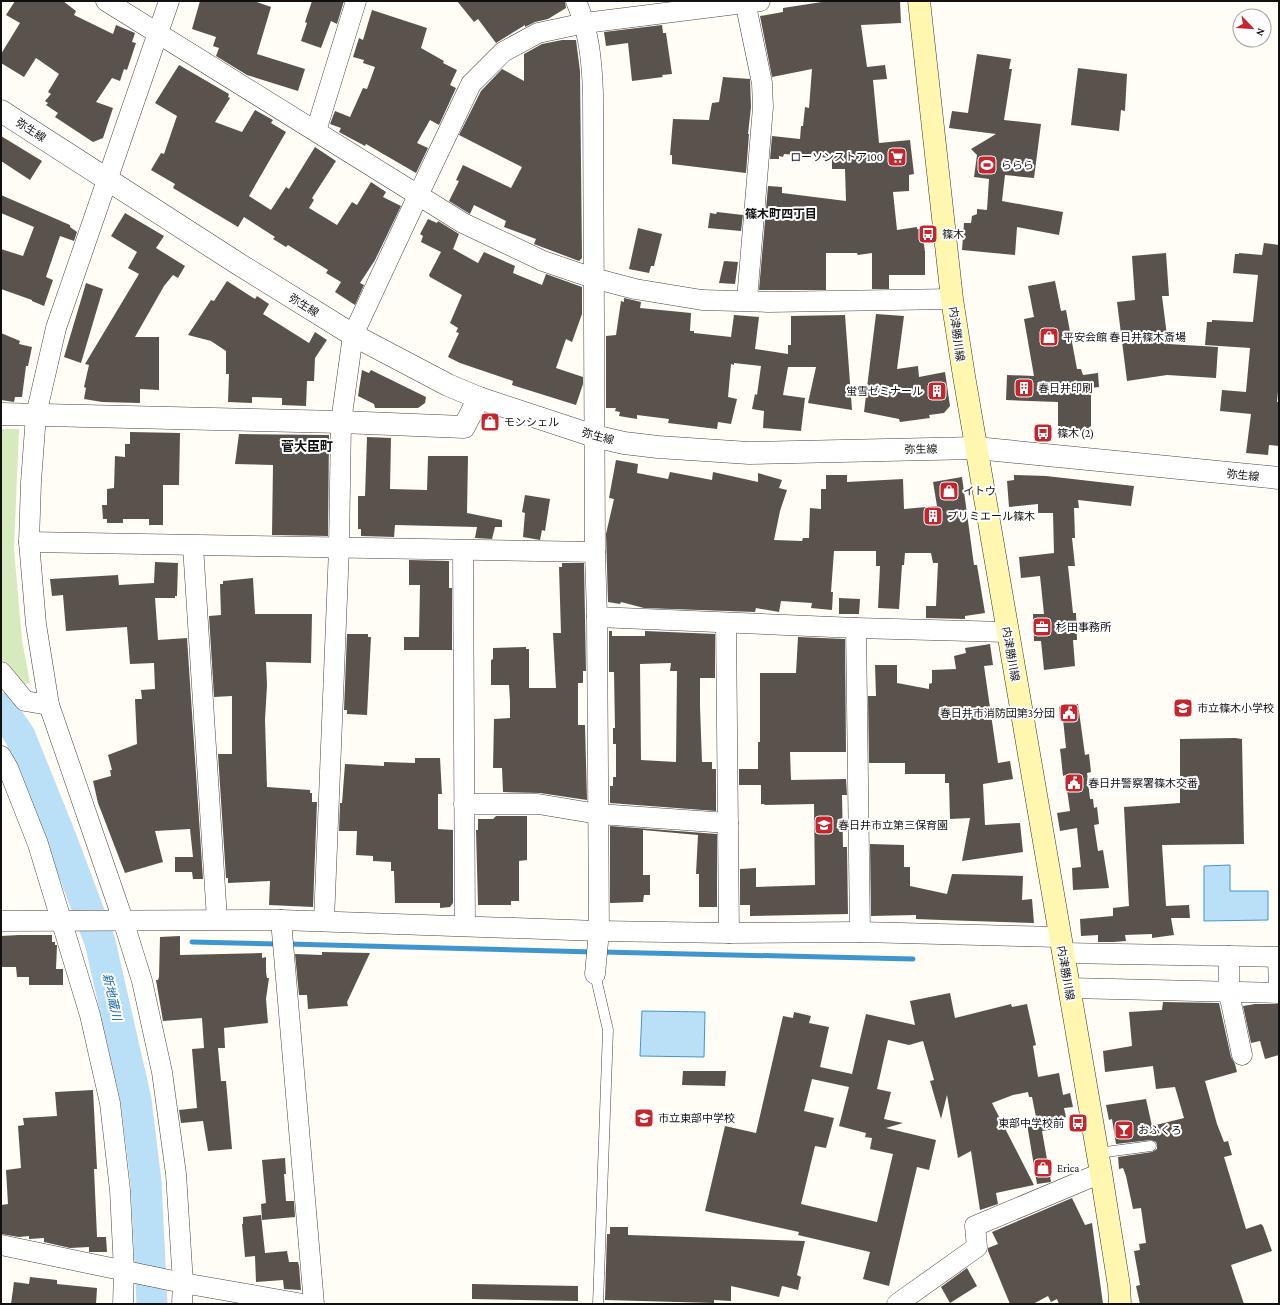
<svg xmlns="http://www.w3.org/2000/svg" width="1280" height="1305" viewBox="0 0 1280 1305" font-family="'Crimson Pro','Noto Sans JP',serif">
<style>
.green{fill:#d5ebbd}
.water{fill:#b9e0f7;stroke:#3f96cf}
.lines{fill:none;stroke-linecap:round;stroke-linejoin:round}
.stream{stroke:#3f96cf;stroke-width:5}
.river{stroke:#b9e0f7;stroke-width:31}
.building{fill:#5a524d;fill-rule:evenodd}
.service-casing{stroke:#444;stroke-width:11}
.minor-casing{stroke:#444;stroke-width:21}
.tertiary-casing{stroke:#444;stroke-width:23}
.secondary-casing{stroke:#333;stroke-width:23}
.service{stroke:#fff;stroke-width:10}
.minor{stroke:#fff;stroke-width:20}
.tertiary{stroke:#fff;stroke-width:22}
.secondary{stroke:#fff6b0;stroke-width:22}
.labels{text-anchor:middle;stroke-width:4;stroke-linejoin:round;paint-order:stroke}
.street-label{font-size:11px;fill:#111;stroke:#fff}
.poi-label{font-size:11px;fill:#111;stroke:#fff;text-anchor:start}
.neighbourhood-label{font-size:12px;font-weight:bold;fill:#111;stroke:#fff}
.water-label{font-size:12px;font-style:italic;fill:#1768a6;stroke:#fff}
.quarter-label{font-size:13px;font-weight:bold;fill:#111;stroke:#fff}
</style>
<rect width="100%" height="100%" fill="#fffdf5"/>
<path class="green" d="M1,429H19L14,549L22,640L30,683L23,685L1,659Z"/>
<g class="water">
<path d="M1230,865V891H1268V920L1204,921V866Z"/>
<path d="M642,1011L705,1012L704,1057L640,1056Z"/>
</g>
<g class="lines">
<g class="stream">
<path d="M192,942L278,944"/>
<path d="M288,944L594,952"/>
<path d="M602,952L913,959"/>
</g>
<path class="river" d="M1,708L20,736L61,838L100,942L136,1100L146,1182L152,1304"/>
</g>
<g class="building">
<path d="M15,1H63L76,11L74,15L113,34L116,25L135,33L132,42L136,43L127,70L124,69L120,81L112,78L96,102L113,108L103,138L93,142L55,117L58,113L46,105L48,103L45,101L51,94L48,92L59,74L36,58L24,77L1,63V54L20,23L6,15Z"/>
<path d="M200,1H254L271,7L257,54L305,69L298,91L247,75L216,56L219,48L213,46L216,37L192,29Z"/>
<path d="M312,1H344L337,24L331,21L321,48L301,41L307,23L305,22Z"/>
<path d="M457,1H565L566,8L548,19L535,22L525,27V25L496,43L478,19L474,22Z"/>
<path d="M828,1H900L901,23L861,25L867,67L885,65L887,79L873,80L879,143L910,140L914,174L909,175V191L893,192L897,230L917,227V229H922L925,252V275H889V289H872V253L858,255L857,253H826V290H759L768,186L782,187V193L846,201L845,169H832V158L784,154L783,157L779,156V159H770L772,136L800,139L801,126H803L805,107L809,108L812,69L772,77L760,16L783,12V8Z"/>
<path d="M372,10L427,28L421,48L444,61L443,63L457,70L450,85L456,88L439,125L430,120L417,143L428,148L416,173L366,144L365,146L339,132L341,128L330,124L335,111L350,117L363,88L367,89L375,67L363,63L364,60L353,57L359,38L363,40Z"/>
<path d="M662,25L663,33H666L672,74L662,75L663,77L632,81L628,43L606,46L604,32Z"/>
<path d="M562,40H576L580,71L582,258L579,261L534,244L536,239L504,227L506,221L474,205L470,214L449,201L459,181L456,180L463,165L511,188L522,167L459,135L481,91L502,69L524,81V54L542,44Z"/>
<path d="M977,54L1011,59L1009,69H1012L1004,120L1041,124L1034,178L1005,175L1002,201L1063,212L1059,235L1017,227L1015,255L962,250L964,223H971L972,216L977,214V209L987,210L989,179L974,177L977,155L971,149L996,134L949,128L952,111L968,113Z"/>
<path d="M179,65L229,94L228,97L230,98L215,122L242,132L255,110L273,120L271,123L286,132L249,196L271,210L286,187L289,189L315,147L336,161L312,198L314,200L309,208L337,225L352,202L357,205L371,182L386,192L383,197L401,206L375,260L360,283L364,285L355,305L335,292L341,282L326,273L328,270L288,245L286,247L273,239L275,237L244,217L238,227L173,188L175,184L151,170L161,153L164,154L177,116L155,103Z"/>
<path d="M1078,68L1127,74L1125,111L1121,110L1119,131L1071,125Z"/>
<path d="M723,77L750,79L751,107L748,134H749L746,173L672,164V155H670L673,119L709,120L712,103L719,102Z"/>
<path d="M1,136L42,161L30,180L1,161Z"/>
<path d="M1,195L70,225V227L77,232L74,241L60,236L46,277L53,280L44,306L32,301V300L1,289V249L23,256L34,227L1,213Z"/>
<path d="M717,212L743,215L741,231L708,228L710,213L716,214Z"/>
<path d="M125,213L164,236L156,248L185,266L178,278L173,275L164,286L135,337H159V390L140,389V403L102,402L84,399L86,388L84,387L89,365L85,364L139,274L128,268L137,252L111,236Z"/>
<path d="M428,219L437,223L438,221L459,234L453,249L478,263L484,252L515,266L513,273L542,285L546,274L582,287V314L572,342L566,339L556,368L583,377V384L576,405L512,385L513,381L460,363L448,357L459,333L456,332L458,328L450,323L462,295L430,277L429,275L441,252L421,242L423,236L420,234Z"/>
<path d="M638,228L662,234L654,266H651L649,273L629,269Z"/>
<path d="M1264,243L1279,245V381L1277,402H1279V446L1269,445L1268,455L1246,453L1251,414L1220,411L1222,390L1246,392L1250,348L1205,345L1207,322H1212V320L1253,322L1258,275L1233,273L1235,254H1239V253L1262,255Z"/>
<path d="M1166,253L1169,296H1162L1168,344L1218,347L1216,378L1167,375L1127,381L1117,302L1135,300L1132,256Z"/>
<path d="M724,261L738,262L735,284L719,283Z"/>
<path d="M227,281L255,299L257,296L269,304L263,314L309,343L315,332L327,340L315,358L314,381H307L306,406L282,405V398L252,397V403L228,402L229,374H226V351L211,341L188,335L211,300L214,301Z"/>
<path d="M1055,281L1061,311L1066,310L1077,369H1081L1083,375L1098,373L1099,387L1091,388V431L1058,432V402L1006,400L1007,375L1034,376L1024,319L1034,317L1028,286Z"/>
<path d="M86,283L103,289L81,363L64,357Z"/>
<path d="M624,298L641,302L640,308L691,313L690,331H694V333L731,337L734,315L759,317L755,349L788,354V345H791V316L845,315L852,410L808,403L816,367H788L783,395L805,398L801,431L763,428L764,411L752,409L755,394L757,395L761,366L734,363V365L731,364L728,397L737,399L731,424L718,422L717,429L668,423L669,419L637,415V419L619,416L620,412L615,411L616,408H606V336L616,335L621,301L624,302Z"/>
<path d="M876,314L904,316L897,369L918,366L919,377L945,372L950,406L944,413L929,415L930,418L900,422L899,419L864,412Z"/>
<path d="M1,333L20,341L19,344L32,347L28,366H26L22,397H15L14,402L1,400Z"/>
<path d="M362,370L369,373L371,370L426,397L425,403L418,408H375L374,404L358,396Z"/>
<path d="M130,432L180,433L179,485H163V525H149V519H123V523H107V519H103L102,505H107V489L114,488L115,456L125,457V444H130Z"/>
<path d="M239,434L329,435L328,536L272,535L273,465L235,464Z"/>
<path d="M367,437L391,438L390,489L427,490L428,456H468L467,513L502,520V527H495L492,539L475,538L477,527L395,525L394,537L361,536V529H358V496H365Z"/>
<path d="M616,460L638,464L637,473L668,479L670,472L712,480L713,472L758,482V473L782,480L779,488L787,490L780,511L774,540L802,541L803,538H809L810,508L821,509V489H826V475H847V482L903,479L904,509L937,506L933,482L962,477L974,565H977L985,613L965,616V619L926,618V606H936L938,563H933L931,553H905L904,565H902L899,609L878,608L880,566H876V551H834L831,592H833L832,610L811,608L812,603L781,601L779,612L756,608L755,612L644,608L621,602L620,604L608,602L606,534L614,499L609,498Z"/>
<path d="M1014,475L1046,476L1134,486L1131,506L1078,500L1079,508H1074L1075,538H1072L1075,566H1068L1073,613H1076L1077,640H1073L1075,666L1044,670L1041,641H1034L1033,614H1044L1040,576L1021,578L1019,557L1054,553L1053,513H1038V504L1009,507L1007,481L1014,480Z"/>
<path d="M525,495L550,499L545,531L542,530L540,540L523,537L525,513L522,512Z"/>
<path d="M409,560L449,561V588H452V650H404V637H419L420,585H409Z"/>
<path d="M155,562L178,563L177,596H175V598H155L158,640L187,638L203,879H193L192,872H175V857H193L190,829L155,831L163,862L125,873L98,803L93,781L111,776L110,770H112L108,755L137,744L135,699H142L141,690L155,689L154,663L130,664L127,627L66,631L63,595L52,596L50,579L118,575L119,585L154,583Z"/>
<path d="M562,563H584L586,671H583V683H578V725H585L587,800L540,793L503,792L502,768H493L494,719L510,718V701L509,685H491V660L493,659V648L526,647V649H529V688H556L553,633H561L559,567H562Z"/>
<path d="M253,578L255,614H312L311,663L266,662L267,685L265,720L267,787L310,790V793H312V802H317L313,907L269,905L270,881L228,883V878H226L218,754H232V696L214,697L209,616L221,615L220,584H223V581Z"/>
<path d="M839,598L860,599L859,614H839Z"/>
<path d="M609,631H612V636H645V631L715,634V678H700V707L702,762H712V769H716V811L610,803V786H613V777H616V744H613V728H615L614,672H609ZM671,663L670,671H677L676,762L641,760L640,664Z"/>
<path d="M347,634H368V637H371L367,715L347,714V710H344Z"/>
<path d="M798,637L845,639L846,752H790L791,780L846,779L847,795H842L843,847H847L848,914L750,916V905H740V869L756,868V887L815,885L814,804L764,805L765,804H761V785H739V769H758V742H760V673H796Z"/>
<path d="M990,644L993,665L984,666L998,763L1010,761L1013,779L983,784L985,825L1020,823L1023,852L962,861L970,818L950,819L949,783H945V774H905V763H869L868,696H876L875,665H897V683L929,689V684L932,683V670L956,669L954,656L966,653L965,648Z"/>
<path d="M1078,704L1085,755L1089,754L1091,772L1087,773L1090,799H1093L1094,808L1097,807L1099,824L1094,825L1098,851L1103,850L1109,888L1073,890L1072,868L1081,867L1077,828L1060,831L1057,813L1070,811L1065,775L1063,776L1061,757L1060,749L1066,748L1063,719H1060L1059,707Z"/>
<path d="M1235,738L1242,739L1244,844L1162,845L1166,906L1189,905L1190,918H1171L1174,935L1152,938V934L1125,935L1126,941L1113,942H1098V935L1081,936L1080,919L1113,916V908L1129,906L1124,807L1180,803V739Z"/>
<path d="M415,758H440L442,794H438V829L453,830V903L450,907L440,908V903H395L394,871H391V862L373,861V856L356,855L357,831H339L340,803H342L345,764L384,766V762L415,763Z"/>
<path d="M496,816H527V860L519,861V901H511V905H478L476,830H478V819H493Z"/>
<path d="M610,826L717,834V907H699V874H696L698,835L643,830V875H650V895H644L643,902L610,903Z"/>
<path d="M870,844L904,845V867H910V886L947,894L952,874L1023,876L1022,900L1032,899L1034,923L942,920L916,919V915L871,916Z"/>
<path d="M19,935H52V942H55V945H57L56,969H63V985H29V977H17L16,967H1V936Z"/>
<path d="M180,936V955L262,953V958L266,957V972L267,978H269L266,999L268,1023L224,1028L225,1048H218L221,1081H226L232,1149L208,1151L203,1121L181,1123L179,1110L197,1108L192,1049L204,1048L202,1018L163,1021L156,980H158L159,977L160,937Z"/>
<path d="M322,952L370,953L347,1002L348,1006L308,1009L307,995H299L295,954L322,955Z"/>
<path d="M950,993L955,1018L1011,1004L1012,1007L1027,1004L1036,1045L1033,1046L1038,1077L1059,1073L1063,1095L1070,1093L1073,1107L1064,1108L1066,1117L1053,1120L1054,1129L1042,1131L1051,1182L1037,1184L1027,1124L1037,1122L1032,1097H1029L1028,1092L1013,1095L992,1103L1034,1185L996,1193L998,1204L980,1210L971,1151L958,1158L947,1095L941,1119L930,1081L934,1080L923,1041L909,1045L888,1040L877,1089L891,1092L884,1119L903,1123L886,1128L936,1140L929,1170L917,1167L889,1286L863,1279L870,1252L798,1235L799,1232L705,1211L725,1126L756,1133L783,1016L793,1018L794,1012L811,1016L809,1023L829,1027L820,1067L852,1074L866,1014L915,1025L910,1001ZM812,1079L849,1087L839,1126L866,1133L865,1137L872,1138L870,1149L893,1154L877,1222L801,1204L815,1146L826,1148L834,1118L804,1111Z"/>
<path d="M1163,1002L1219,1003L1231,1057L1235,1064L1237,1072L1205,1081L1217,1124L1224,1142L1228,1141L1232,1155L1224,1157L1246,1229L1261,1224L1263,1226L1272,1251L1231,1265L1244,1304H1140L1136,1286L1140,1285L1134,1251L1140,1250L1139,1244L1146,1243L1141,1208L1133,1209L1126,1176L1123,1168L1119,1169L1118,1157L1152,1152L1157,1149V1145L1156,1142L1151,1140L1116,1144L1112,1119L1109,1120L1106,1105L1146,1099L1152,1126L1184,1118L1175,1087L1156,1089L1153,1066L1105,1072L1103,1051L1132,1046L1129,1012L1162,1010Z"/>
<path d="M1255,1004H1279V1055L1265,1059L1260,1041L1251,1043L1243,1006Z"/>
<path d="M683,1071H726L725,1086L682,1085Z"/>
<path d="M93,1090L97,1169H94L97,1237H106L107,1252H89V1247L70,1248L44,1242V1238L29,1239V1236L19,1237L1,1234V1205L8,1204L6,1170L21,1168L18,1126L24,1125L23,1118L57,1116L55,1092Z"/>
<path d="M285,1158L286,1174H284L286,1201H294L295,1217L262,1220L261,1204L266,1203L262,1160Z"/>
<path d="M1072,1198L1085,1225L1092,1223L1103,1304H1059L1057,1299L1051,1302L1048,1296L1033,1304H1010L988,1251V1248L998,1244L992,1232Z"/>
<path d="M261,1215L265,1253L287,1251L289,1262H298L299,1266L301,1290L284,1289L283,1280L256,1282L255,1256L245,1257L242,1224H243V1217Z"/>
<path d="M610,1227H628V1235L805,1241L797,1275L801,1277L798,1290L782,1286L779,1297L731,1286V1301L714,1300V1303L605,1300L607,1234H610Z"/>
<path d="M967,1268L977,1286L950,1303L941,1287Z"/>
<path d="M30,1277L57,1280V1284L97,1288L96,1304H11L14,1282L29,1284Z"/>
<path d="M472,1284L578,1286V1301L472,1299Z"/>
</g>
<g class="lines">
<g class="service-casing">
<g id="service">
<path d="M595,974L608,1030L598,1304"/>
<path d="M1098,1153L1151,1146"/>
</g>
</g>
<g class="minor-casing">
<g id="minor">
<path d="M106,1L463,223L543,261L593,278L635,289L702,300L769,302L952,299"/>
<path d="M169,1L56,328L36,415L31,482L29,542L36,624L49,705L123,920L142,981L162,1072L176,1174L183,1283L182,1304"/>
<path d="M576,1C589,31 592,61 593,94L595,552L597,617L599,931L595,974"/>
<path d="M745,1L762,83L763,107L747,300"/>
<path d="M316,131L356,1"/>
<path d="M29,542L595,552"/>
<path d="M193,546L217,919"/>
<path d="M463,551L465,925"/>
<path d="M597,617L856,628L1007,632"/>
<path d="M726,623L729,933"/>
<path d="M856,628L860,932"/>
<path d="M1,672L25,701L49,705"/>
<path d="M1,756L8,768L38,844L90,1015L110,1103L120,1190L124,1271L123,1304"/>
<path d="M464,804H538L598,814L728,823"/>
<path d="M281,920L314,1304"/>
<path d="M1,921L281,920L599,931L729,933L860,932L1059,937"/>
<path d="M324,921L339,548L341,422L353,335L422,187L471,84L503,52L538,33L585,23L760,1"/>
<path d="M1063,953L1279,957"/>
<path d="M1229,956V993L1242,1055"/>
<path d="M1278,957L1279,993"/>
<path d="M1069,988L1279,993"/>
<path d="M1,1245L183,1283L303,1304"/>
<path d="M897,1304L977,1247L975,1226L1101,1173"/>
</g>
</g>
<g class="tertiary-casing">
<g id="tertiary">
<path d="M1,111L237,263L353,335L448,385L479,398L594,436L624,443L658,447L749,453L976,448L1279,478"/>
<path d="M1,414L341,422L464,427L479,398"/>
</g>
</g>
<g class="secondary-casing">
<path id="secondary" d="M919,1L952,299L964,376L1101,1173L1119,1286L1120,1304"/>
</g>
<use href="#service" class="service"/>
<use href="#minor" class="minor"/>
<use href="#tertiary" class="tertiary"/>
<use href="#secondary" class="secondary"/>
</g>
<defs>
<g id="supermarket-square" transform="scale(1)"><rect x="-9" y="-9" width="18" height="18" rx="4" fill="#c4262e" stroke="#fff"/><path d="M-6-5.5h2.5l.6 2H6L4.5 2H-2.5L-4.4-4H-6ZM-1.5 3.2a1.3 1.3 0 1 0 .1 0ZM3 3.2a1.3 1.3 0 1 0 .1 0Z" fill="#fff"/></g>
<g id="stadium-square" transform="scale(1)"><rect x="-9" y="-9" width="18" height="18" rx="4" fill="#c4262e" stroke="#fff"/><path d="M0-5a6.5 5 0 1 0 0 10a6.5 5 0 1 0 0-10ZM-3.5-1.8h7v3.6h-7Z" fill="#fff"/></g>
<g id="bus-square" transform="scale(1)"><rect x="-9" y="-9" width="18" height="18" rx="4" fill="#c4262e" stroke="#fff"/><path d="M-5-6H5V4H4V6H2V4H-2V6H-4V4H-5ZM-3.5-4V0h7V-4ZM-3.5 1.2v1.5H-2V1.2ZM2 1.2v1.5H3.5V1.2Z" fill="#fff"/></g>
<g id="shop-square" transform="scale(1)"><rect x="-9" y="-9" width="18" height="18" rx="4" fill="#c4262e" stroke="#fff"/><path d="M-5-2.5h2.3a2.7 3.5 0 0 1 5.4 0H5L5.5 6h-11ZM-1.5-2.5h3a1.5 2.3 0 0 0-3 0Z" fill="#fff"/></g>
<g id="building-square" transform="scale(1)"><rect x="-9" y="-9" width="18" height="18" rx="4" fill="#c4262e" stroke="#fff"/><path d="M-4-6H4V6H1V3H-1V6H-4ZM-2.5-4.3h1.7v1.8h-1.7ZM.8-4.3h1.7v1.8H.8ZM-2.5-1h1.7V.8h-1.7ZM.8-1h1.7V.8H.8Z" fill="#fff"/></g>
<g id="office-square" transform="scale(1)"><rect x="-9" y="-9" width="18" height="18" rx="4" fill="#c4262e" stroke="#fff"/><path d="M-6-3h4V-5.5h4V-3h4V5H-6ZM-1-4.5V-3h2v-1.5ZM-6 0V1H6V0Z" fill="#fff"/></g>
<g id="school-square" transform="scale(1)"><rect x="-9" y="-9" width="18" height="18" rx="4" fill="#c4262e" stroke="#fff"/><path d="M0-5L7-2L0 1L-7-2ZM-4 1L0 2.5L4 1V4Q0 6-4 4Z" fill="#fff"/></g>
<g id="civic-square" transform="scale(1)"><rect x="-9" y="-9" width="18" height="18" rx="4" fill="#c4262e" stroke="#fff"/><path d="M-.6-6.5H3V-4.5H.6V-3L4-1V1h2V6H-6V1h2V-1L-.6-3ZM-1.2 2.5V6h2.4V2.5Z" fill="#fff"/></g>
<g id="bar-square" transform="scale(1)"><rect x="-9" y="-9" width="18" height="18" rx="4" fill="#c4262e" stroke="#fff"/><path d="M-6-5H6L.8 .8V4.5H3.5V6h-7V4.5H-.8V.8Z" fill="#fff"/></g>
</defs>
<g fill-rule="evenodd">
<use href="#supermarket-square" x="897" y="157"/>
<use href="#stadium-square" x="987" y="165"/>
<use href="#bus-square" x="928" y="234"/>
<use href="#shop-square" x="1049" y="337"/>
<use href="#building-square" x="1024" y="388"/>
<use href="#building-square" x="937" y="391"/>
<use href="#shop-square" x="490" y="422"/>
<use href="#bus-square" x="1043" y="433"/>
<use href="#shop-square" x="949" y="491"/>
<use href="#building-square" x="933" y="516"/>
<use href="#office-square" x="1042" y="627"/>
<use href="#school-square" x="1183" y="708"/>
<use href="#civic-square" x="1069" y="713"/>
<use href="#civic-square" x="1074" y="783"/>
<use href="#school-square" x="824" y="825"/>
<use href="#school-square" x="644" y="1118"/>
<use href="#bus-square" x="1078" y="1123"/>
<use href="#bar-square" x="1124" y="1130"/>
<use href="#shop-square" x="1043" y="1168"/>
</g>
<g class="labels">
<g class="street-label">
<text transform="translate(31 130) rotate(33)" y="4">弥生線</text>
<text transform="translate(304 305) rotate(32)" y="4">弥生線</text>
<text transform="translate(957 334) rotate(82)" y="4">内津勝川線</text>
<text transform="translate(598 436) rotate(15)" y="4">弥生線</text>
<text transform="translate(921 449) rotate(-1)" y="4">弥生線</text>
<text transform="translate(1243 475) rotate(6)" y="4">弥生線</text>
<text transform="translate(1011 654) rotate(80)" y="4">内津勝川線</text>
<text transform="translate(1066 973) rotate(80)" y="4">内津勝川線</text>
</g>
<g class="poi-label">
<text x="883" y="161" text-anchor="end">ローソンストア100</text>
<text x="1001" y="169">ららら</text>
<text x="942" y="238">篠木</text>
<text x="1063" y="341">平安会館 春日井篠木斎場</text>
<text x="1038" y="392">春日井印刷</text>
<text x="923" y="395" text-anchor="end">蛍雪ゼミナール</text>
<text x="504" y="426">モンシェル</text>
<text x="1057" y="437">篠木 (2)</text>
<text x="963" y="495">イトウ</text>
<text x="947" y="520">プリミエール篠木</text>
<text x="1056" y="631">杉田事務所</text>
<text x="1197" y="712">市立篠木小学校</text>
<text x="1055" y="717" text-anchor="end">春日井市消防団第3分団</text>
<text x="1088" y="787">春日井警察署篠木交番</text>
<text x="838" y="829">春日井市立第三保育園</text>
<text x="658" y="1122">市立東部中学校</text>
<text x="1064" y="1127" text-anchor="end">東部中学校前</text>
<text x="1138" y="1134">おふくろ</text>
<text x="1057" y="1172">Erica</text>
</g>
<g class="neighbourhood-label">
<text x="781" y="218">篠木町四丁目</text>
</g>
<g class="water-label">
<text transform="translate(112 997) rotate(77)" y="4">新地蔵川</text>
</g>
<g class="quarter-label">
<text x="307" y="451">菅大臣町</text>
</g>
</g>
<rect width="1280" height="1305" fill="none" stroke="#111111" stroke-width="4"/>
<g transform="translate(1252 28) rotate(115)"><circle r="19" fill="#ffffff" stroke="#a0a0a0"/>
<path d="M0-3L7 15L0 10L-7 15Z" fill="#c4262e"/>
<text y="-6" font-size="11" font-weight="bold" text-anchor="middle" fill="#111111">N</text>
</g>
</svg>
